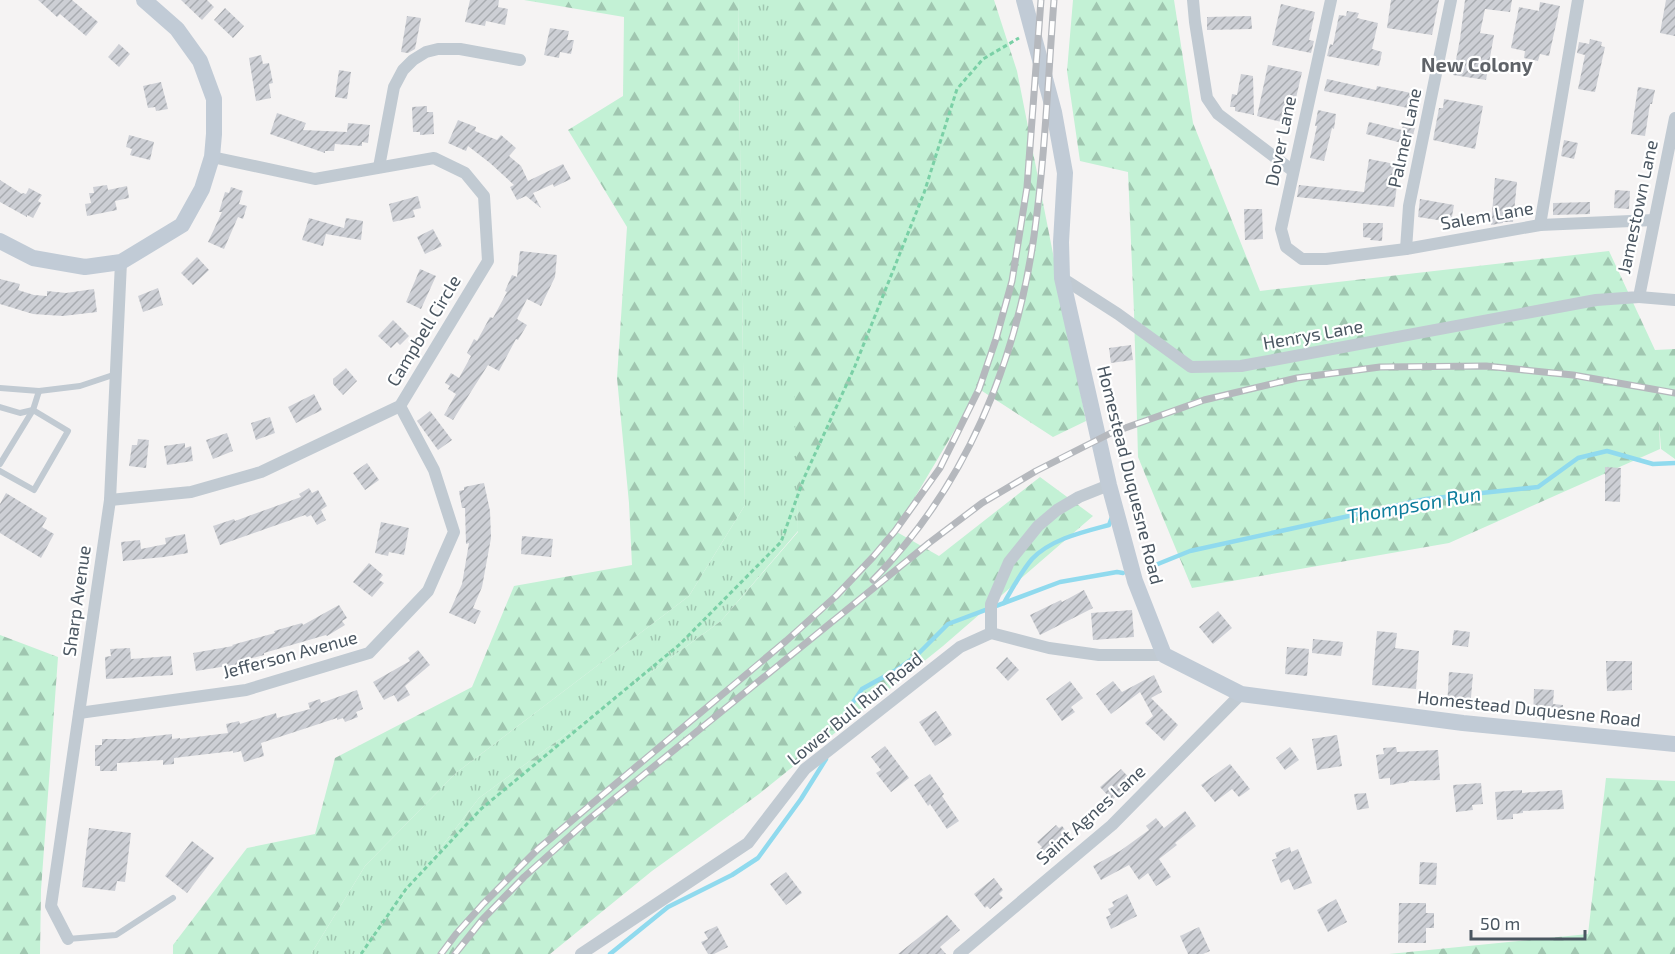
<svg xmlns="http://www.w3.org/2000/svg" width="1675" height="954" viewBox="0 0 1675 954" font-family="'Exo 2',sans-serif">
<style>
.grass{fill:url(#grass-tufts)}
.forest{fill:url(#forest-firs)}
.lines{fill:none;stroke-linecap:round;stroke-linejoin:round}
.stream{stroke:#90daee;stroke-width:4.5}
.building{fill:url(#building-hatch)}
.path{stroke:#7ad0a6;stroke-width:3;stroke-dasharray:4.5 3;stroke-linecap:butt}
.lane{stroke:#c1cad2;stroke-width:6}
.street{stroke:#c1cad2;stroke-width:12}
.secondary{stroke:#c1cbd6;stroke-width:16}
.rail-casing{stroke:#b5b8bd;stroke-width:7}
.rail{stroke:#fff;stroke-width:4.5;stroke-dasharray:14;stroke-linecap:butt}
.labels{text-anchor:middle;stroke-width:4.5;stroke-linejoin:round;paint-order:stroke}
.street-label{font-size:18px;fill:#4a5661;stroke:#fff}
.neighbourhood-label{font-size:20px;font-weight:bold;fill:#5f6368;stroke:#fff}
.water-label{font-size:20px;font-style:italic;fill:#0c7c9b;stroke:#fff}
</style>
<defs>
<pattern id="grass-tufts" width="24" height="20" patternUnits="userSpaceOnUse" patternTransform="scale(1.5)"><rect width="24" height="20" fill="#c3f1d5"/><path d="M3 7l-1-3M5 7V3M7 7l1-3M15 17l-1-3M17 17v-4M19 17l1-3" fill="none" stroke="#a0c6b0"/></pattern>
<pattern id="forest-firs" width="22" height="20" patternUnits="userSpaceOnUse" patternTransform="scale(1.5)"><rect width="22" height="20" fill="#c3f1d5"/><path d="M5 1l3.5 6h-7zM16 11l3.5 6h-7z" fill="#a0c6b0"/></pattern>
<pattern id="building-hatch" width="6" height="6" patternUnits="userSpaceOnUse" patternTransform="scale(1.5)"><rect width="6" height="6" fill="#cdcfd5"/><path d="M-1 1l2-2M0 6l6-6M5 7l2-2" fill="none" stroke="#a8abb0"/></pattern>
</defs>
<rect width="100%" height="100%" fill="#f5f3f3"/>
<path class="grass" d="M738,0H791L798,531L721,621L479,798L359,954H311L365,866L456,773L689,596L745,505Z"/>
<g class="forest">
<path d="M524,0H738L745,505L689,596L456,773L365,866L311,954H173V945L247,848L315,834L335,758L472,687L514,586L632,565L629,503L617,378L627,227L568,130L623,96L624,17Z"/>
<path d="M789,0H994L1017,71L1086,421L1053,437L979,389L895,531L939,556L1040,477L1093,516L943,646L759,794L652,871L550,954H359L479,798L721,621L798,532L790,225Z"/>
<path d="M1073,0H1174L1193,123L1260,291L1609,251L1655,350L1675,349V459L1661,449L1659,422L1660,449L1449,543L1192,588L1138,457L1134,312L1128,172L1080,161L1067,71Z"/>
<path d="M0,635L58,657L41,890L40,954H0Z"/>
<path d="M1606,778L1675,781V954H1389L1588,934Z"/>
</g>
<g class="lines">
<g class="stream">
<path d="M1148,568L1190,551L1426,499L1538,487L1578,458L1607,451L1653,464L1675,463"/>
<path d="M1004,603C1012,589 1021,572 1032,559C1051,539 1083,532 1109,525L1112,517"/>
<path d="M841,720L862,689L898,669L917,655L948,624L1060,582L1117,572L1123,573"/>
<path d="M610,954L668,907L732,875L758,858L801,799L826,759"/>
</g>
</g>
<g class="building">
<path d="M38,0H72L98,22L86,36L60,14L57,17Z"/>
<path d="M181,0H207L214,7L202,20Z"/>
<path d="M470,0H499L498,7L508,9L505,25L486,21L485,26L465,22Z"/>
<path d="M1391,0H1439L1432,35L1387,28Z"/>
<path d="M1465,0H1512L1510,12L1485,9L1480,33L1494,35L1486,80L1453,75L1460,39Z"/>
<path d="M1666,0H1675V36L1660,33Z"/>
<path d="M1540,2L1560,6L1549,56L1540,54L1538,61L1524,58L1525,51L1511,48L1519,7L1539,11Z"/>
<path d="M1281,4L1315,12L1309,40L1314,41L1311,53L1272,45Z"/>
<path d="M225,8L244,26L233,38L214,20Z"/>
<path d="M1347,11L1359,13L1357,18L1378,23L1372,49L1382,52L1379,66L1327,56L1330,44L1333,45L1339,15L1346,16Z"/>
<path d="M407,16L421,18L415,49L408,53L401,52Z"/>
<path d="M1251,16L1252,29L1207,30V17Z"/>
<path d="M550,28L569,31L567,40H574L571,54L560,52L559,58L544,55Z"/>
<path d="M1590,39L1602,42L1601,46L1605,47L1595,92L1578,89L1585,55L1577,53L1579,42L1589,44Z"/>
<path d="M119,44L130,54L119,67L108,57Z"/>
<path d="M261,55L263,64L269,63L273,83L269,84L271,98L256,101L249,58Z"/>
<path d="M1268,65L1302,72L1290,124L1257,116Z"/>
<path d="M339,70L351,72L347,99L335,97Z"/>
<path d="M1241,74L1253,76L1254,115L1235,111V107H1230L1232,94L1237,95Z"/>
<path d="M1327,79L1376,90L1377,86L1411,93L1408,108L1324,91Z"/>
<path d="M161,82L168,109L156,111L155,107L148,108L143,86Z"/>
<path d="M1638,87L1655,90L1652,104H1650L1645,136L1631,134Z"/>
<path d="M1444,99L1483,106L1475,149L1433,140L1439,108H1443Z"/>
<path d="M427,106V112H433L434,134L420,135V132H413L412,107Z"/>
<path d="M1318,110L1336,114L1334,129L1332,128L1324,161L1310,158L1317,126H1315Z"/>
<path d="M277,113L306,123L303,130L347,132L348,123L370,125L368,143L362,142V146L335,144L334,151H325V153L270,134Z"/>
<path d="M458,120L476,127L475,131L497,140L501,135L516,148L509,156L521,166L528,181L563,164L571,179L554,187L553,184L533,193L541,208L526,196L517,200L510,187L514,185L490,163L468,146L466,151L448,143Z"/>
<path d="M1369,122L1402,130L1403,125L1415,128L1410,145L1366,134Z"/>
<path d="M129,135L154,142L150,160L130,155L132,149L126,147Z"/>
<path d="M1564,140L1578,143L1574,159L1561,156Z"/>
<path d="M1369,159L1400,165L1394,207L1297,197L1299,185L1364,192Z"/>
<path d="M1495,178L1517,182L1513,222H1503V223L1491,225Z"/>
<path d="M0,180L22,194L23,193L26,194L29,188L42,195L38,201L41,203L33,218L27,215V217L0,202Z"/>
<path d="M107,185L108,190L127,186L129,198L115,201L117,210L87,216L85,204L91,203L89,193H94L93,187Z"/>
<path d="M231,187L243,191L239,204L247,206L243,219L238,217L224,249L208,242L222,212H219L225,192L229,193Z"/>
<path d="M1615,190L1630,191L1629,209L1614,208Z"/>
<path d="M418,196L421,208L413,210L415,217L393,222L389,204Z"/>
<path d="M1420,199L1454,205L1451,222L1418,217Z"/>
<path d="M1590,202V214L1553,215V203Z"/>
<path d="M1244,209H1262L1263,239L1245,240Z"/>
<path d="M309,218L344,228L346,218L363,221L361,240L326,234L323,246L302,240Z"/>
<path d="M1363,223H1383L1382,241L1370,240L1371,238L1363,237Z"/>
<path d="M433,229L442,246L425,254L417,237Z"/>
<path d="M520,251L557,255L555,277L541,306L527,299L517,319L527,325L518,340L516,339L499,371L488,365L453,420L444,415L456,394L448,389L450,386L445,383L451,373L459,378L471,356L467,353L474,339L477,341L490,317L493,318L507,292L505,291L512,275L517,277Z"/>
<path d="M197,257L209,270L193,285L181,273Z"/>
<path d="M420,269L436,276L421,309L406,302Z"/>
<path d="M0,279L20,284L18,290L34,295L47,296V291L66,293L94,289L97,312L63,316L33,314L0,304Z"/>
<path d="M158,288L163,305L143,312L138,296Z"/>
<path d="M393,320L409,336L400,345L397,342L391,348L378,336Z"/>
<path d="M1131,345L1133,360L1111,363L1109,348Z"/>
<path d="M346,368L357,381L343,395L333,384V379Z"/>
<path d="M314,394L322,410L296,423L288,407Z"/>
<path d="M430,411L452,440L438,450L417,421Z"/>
<path d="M270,417L275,433L256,440L251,423Z"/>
<path d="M227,433L233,451L213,459L206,440Z"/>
<path d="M138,439L149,440L146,468L129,466L132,445H137Z"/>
<path d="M185,443V448L191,446L193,461L167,465L164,446Z"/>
<path d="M367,463L379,480L365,490L353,473Z"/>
<path d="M1605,467L1621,468L1620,502L1605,501Z"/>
<path d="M484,483L490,511L491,538L482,587L473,608L481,611L475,624L449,613L462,584L469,543L466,544L465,508H462L459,491L464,490V487Z"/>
<path d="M309,488L312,493L318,490L327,506L321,510L326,520L317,525L311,515L307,517L305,515L220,545L213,526L234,519L235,521L301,497L299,494Z"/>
<path d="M6,493L47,518L42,527L54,534L41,558L0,533V504Z"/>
<path d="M381,522L409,528L404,555L389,552L388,556L375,553Z"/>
<path d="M185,534L188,553L164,557L123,561L121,542L140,540L141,549L166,544L165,538Z"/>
<path d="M522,536L553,539L551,557L521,554Z"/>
<path d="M369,563L383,575L379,580L384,583L372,597L353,582Z"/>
<path d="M1084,590L1093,608L1040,635L1030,615L1061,600L1062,602Z"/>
<path d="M339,605L347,618L342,621L345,625L327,636L326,635L264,653V655L245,660L246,663L196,671L193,653L233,646L232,645L275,633L274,631L302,623L303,625Z"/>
<path d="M1132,610L1134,637L1093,640L1091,613Z"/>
<path d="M1218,611L1232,628L1213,644L1199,627Z"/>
<path d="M1454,630L1470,632L1468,647L1452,645Z"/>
<path d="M1377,631L1397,633L1395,648L1419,651L1416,689L1372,685Z"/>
<path d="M1313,639L1343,642L1341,656L1312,653Z"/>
<path d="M1287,647L1309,649L1307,676L1285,674Z"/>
<path d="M130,648L131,659L171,656L173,675L106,679L105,657L111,656L110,649Z"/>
<path d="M418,650L430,665L405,686L410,695L398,702L394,695L384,700L373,682L410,661L408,658Z"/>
<path d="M1007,657L1019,670L1008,681L996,668Z"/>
<path d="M1606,661H1632V690L1607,691Z"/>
<path d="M1449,672L1473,674L1470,709L1447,708Z"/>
<path d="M1154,675L1162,692L1151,698L1178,725L1164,741L1145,723L1153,716L1140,692L1111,714L1096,694L1113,681L1122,692Z"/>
<path d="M1070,681L1083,698L1071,707L1075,712L1062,721L1046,699Z"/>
<path d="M1534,689L1554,690L1553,704L1563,705V719L1533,718Z"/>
<path d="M357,690L363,709L356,712L358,717L345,722L343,718L337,720V718L261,743L264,756L244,762L241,751L233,753V751L174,758V764L163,765V760L117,763V771H100V766H95V745H102V739H128L172,734V739L180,738V739L228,733L226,724L239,721L240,724L276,713L277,718L310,709L308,703L320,699L321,703Z"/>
<path d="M936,711L952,735L935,746L919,722Z"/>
<path d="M1337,735L1342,766L1317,770L1312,739Z"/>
<path d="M885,746L909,778L891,792L876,773L881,770L871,757Z"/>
<path d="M1290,747L1299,760L1285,770L1276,758Z"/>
<path d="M1396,747L1397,752L1438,750L1440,780L1409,781V782L1390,785V778L1379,779L1376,755L1384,754L1383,748Z"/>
<path d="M1230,764L1250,789L1239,797L1232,789L1215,802L1201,785Z"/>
<path d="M1121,769L1133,782L1112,800L1100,787Z"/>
<path d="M930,774L944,794L942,796L959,821L947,829L930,804L928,806L914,785Z"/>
<path d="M1481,783L1483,804L1472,805L1473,810L1456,812L1453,785Z"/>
<path d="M1522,790V793L1562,790L1564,809L1523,811V813L1513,814V819L1497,820L1495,792Z"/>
<path d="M1366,793L1369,808L1357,810L1354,794Z"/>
<path d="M1185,811L1196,826L1175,843L1177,845L1159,859L1171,877L1156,886L1148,873L1139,880L1129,865L1101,880L1093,866L1120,851L1149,830L1146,826L1156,818L1164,828Z"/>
<path d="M1056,825L1059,828L1062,826L1071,837L1066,841L1067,842L1045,861L1037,852L1042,847L1037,842Z"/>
<path d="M89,828L131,833L125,882L117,881L115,891L82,887Z"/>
<path d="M192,841L214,858L187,893L165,876Z"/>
<path d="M1290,847L1291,852L1298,849L1312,883L1294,890L1289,879L1281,883L1272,860L1277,858L1275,853Z"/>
<path d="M1420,862L1437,863L1436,885L1419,884Z"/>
<path d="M786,872L802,893L786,905L770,884Z"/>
<path d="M994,878L1003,890L999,894L1003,898L990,909L987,906L985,908L974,894Z"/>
<path d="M1127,894L1137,916L1111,929L1106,917L1111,915L1108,909L1114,906L1112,902Z"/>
<path d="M1336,899L1347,922L1328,932L1317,910Z"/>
<path d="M1399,903H1426V913H1434V928H1426V943H1398Z"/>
<path d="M947,915L960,930L940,947L946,954H898Z"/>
<path d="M717,926L728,947L714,954H708L701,942L708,939L704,932Z"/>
<path d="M1199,927L1210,951L1203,954H1188L1180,936Z"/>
</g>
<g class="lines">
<path class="path" d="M361,954L406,889L481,809L679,645L781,542L804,478L855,366L924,193L957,89L983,59L1019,38"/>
<g class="lane">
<path d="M0,388L39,391L80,386L116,374"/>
<path d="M0,407L20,413L33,410L68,431L34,490L0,471"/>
<path d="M0,464L33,410L39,391"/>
<path d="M68,939L116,935L173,898"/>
</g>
<g class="street">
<path d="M1193,0L1195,22L1207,98L1218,114L1293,171"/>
<path d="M1331,0L1281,229L1286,247L1302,259H1326L1406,249L1540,225L1654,220"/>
<path d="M379,167L394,87L403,70L413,60L426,52L438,49H460L520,60"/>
<path d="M1540,225L1578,0"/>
<path d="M1406,249L1409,206L1451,0"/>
<path d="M1062,278L1118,314L1191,367L1241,366L1596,300L1639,297L1675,118"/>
<path d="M1639,297L1675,300"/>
<path d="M110,500L191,492L261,472L400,406L488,261L484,196L465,173L434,158L315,179L212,157"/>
<path d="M991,633V604L1009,562L1038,526L1057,510L1079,497L1109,485"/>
<path d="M79,713L246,690L369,653L428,591L454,532L434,470L400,406"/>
<path d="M68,939L51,906L110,500L121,262"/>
<path d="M581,954L748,843L805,769L960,647L991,633L1049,648L1099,655H1164"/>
<path d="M959,954L1112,825L1241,694"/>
</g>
<g class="secondary">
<path d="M1024,0L1054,112L1065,173L1061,242L1062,278L1109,485L1135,581L1164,655L1241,694L1463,723L1675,744"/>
<path d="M0,241L33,258L85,267L121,262L182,225L202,189L212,157L214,134V99L200,61L177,29L144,0"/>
</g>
<g class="rail-casing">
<g id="rail">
<path d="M873,580C965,488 1016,363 1034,236C1045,158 1048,78 1054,0"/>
<path d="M441,954L456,934L483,904L538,849L786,641L836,596L873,557L895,531L940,468L979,389L996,339L1012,281L1027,187L1041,0"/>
<path d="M455,954L482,920L524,877L588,820L929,543L982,503L1036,471L1111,433L1204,400L1297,378L1380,367L1486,366L1573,375L1675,393"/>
</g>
</g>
<use href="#rail" class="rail"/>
</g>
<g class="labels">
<g class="street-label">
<text transform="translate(1405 138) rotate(-78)" y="6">Palmer Lane</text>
<text transform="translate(1281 141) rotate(-78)" y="6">Dover Lane</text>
<text transform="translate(1638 207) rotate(-78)" y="6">Jamestown Lane</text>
<text transform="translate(1487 216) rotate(-10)" y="6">Salem Lane</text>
<text transform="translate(424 331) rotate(-59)" y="6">Campbell Circle</text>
<text transform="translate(1313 335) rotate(-10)" y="6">Henrys Lane</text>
<text transform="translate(1130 475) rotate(76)" y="6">Homestead Duquesne Road</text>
<text transform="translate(77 601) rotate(-82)" y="6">Sharp Avenue</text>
<text transform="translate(290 655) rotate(-15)" y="6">Jefferson Avenue</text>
<text transform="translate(855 709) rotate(-39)" y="6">Lower Bull Run Road</text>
<text transform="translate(1529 709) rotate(6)" y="6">Homestead Duquesne Road</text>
<text transform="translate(1091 815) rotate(-42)" y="6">Saint Agnes Lane</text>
</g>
<g class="neighbourhood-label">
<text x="1477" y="72">New Colony</text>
</g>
<g class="water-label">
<text transform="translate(1414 505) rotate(-10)" y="7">Thompson Run</text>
</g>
</g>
<path d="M1471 930v9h114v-9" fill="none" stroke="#4a5661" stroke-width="3"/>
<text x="1480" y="930" font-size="18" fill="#4a5661" stroke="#ffffff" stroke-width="4.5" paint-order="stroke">50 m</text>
</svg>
